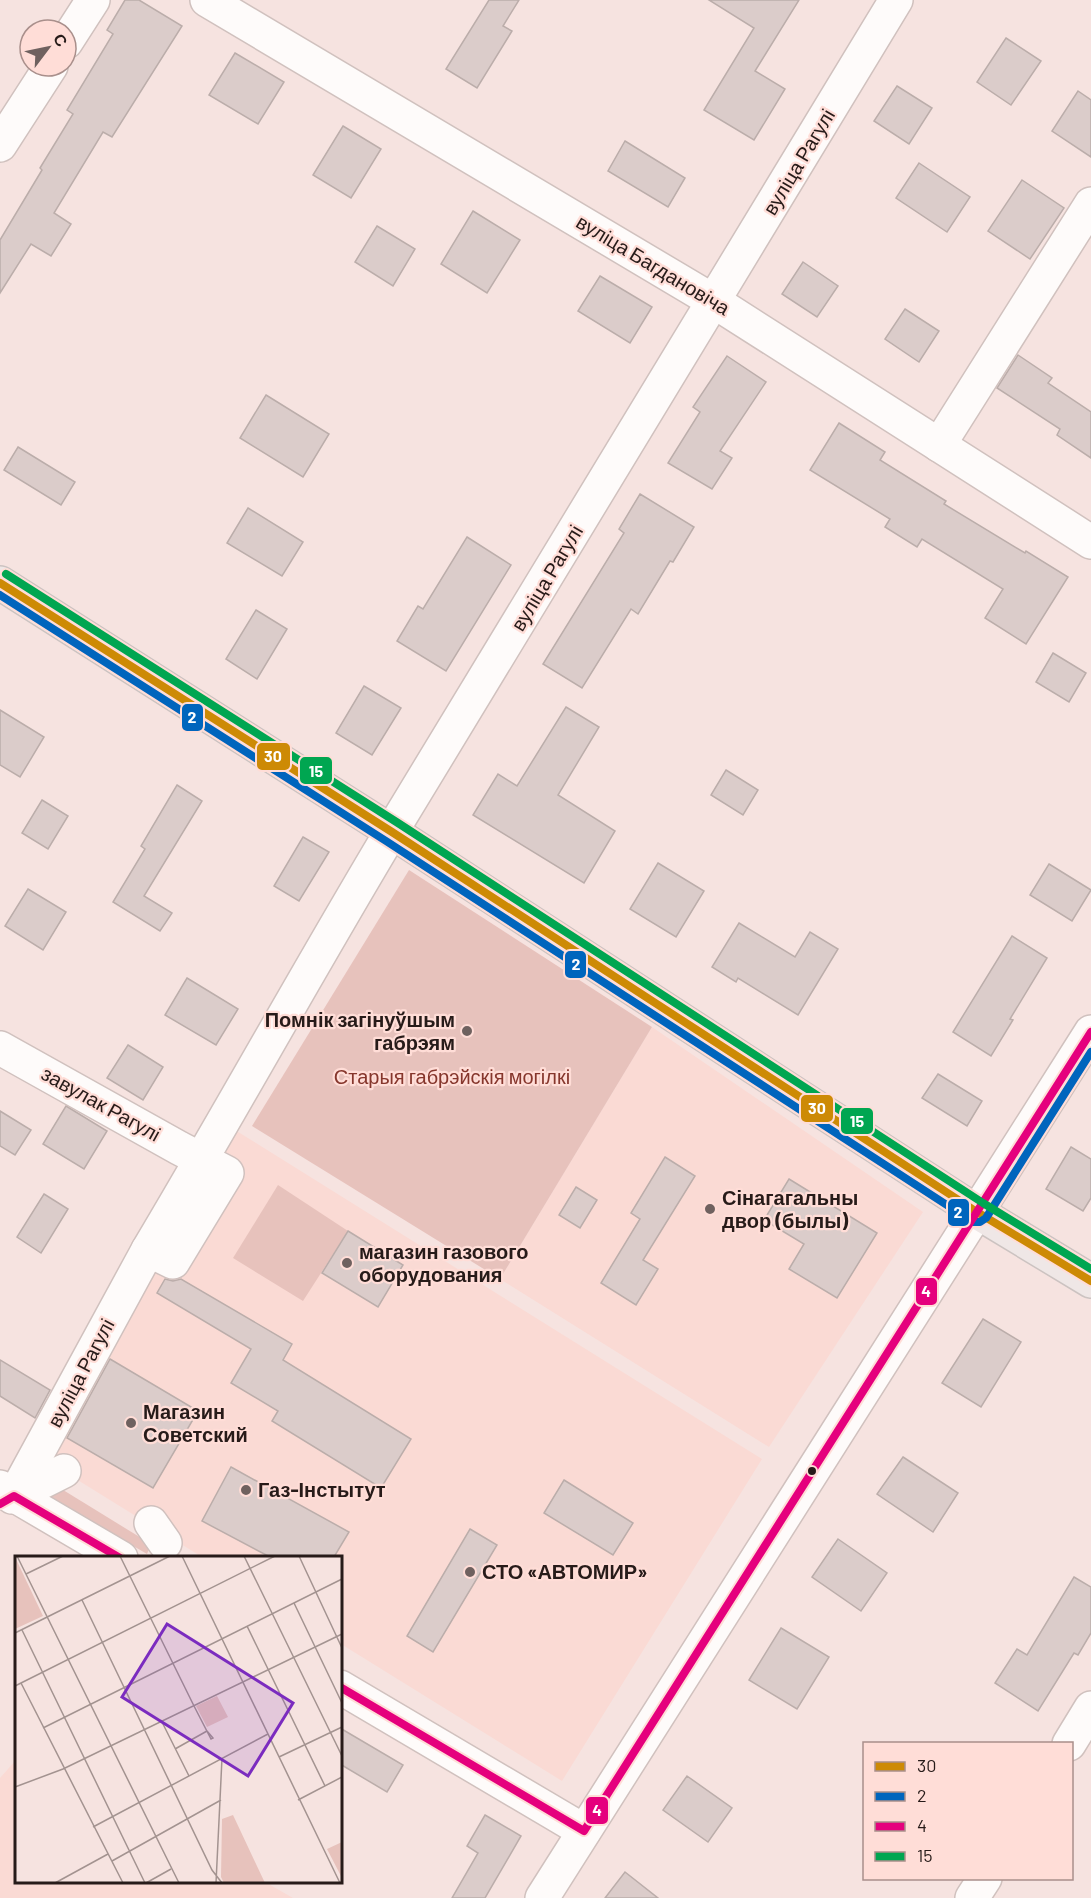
<svg xmlns="http://www.w3.org/2000/svg" width="1091" height="1898" viewBox="0 0 1091 1898" font-family="Barlow,sans-serif">
<style>
.built{fill:#fadad4}
.green{fill:#e7c2bc}
.building{fill:#dbccca;stroke:#bbadaa;stroke-width:1.5}
.lines{fill:none;stroke-linecap:round;stroke-linejoin:round}
.minor-casing{stroke:#d0c1be;stroke-width:36}
.major-casing{stroke:#ccc3c1;stroke-width:36}
.minor{stroke:#fefbfa;stroke-width:33}
.major{stroke:#efe7e6;stroke-width:33}
.bus-1-casing{stroke:#ffddd7;stroke-width:12}
.bus-2-casing{stroke:#ffddd7;stroke-width:12}
.bus-3-casing{stroke:#ffddd7;stroke-width:12}
.bus-4-casing{stroke:#ffddd7;stroke-width:12}
.bus-1{stroke:#cd8a05;stroke-width:8}
.bus-2{stroke:#0065bd;stroke-width:8}
.bus-3{stroke:#e5007d;stroke-width:8}
.bus-4{stroke:#00a651;stroke-width:8}
.poi-dot{fill:#6f615f;stroke:#ffddd7;stroke-width:2}
.bus-dot{fill:#271b19;stroke:#ffddd7;stroke-width:2}
.labels{text-anchor:middle;stroke-width:4.5;stroke-linejoin:round;paint-order:stroke}
.street-label{font-size:20px;fill:#271b19;stroke:#ffddd7}
.poi-label{font-size:20px;font-weight:bold;fill:#271b19;stroke:#ffddd7;text-anchor:start}
.park-label{font-size:20px;fill:#86362c;stroke:#ffddd7}
.inset-road{fill:none;stroke:#a39390;stroke-width:1.5}
.view{fill:#7b2cbf;fill-opacity:0.15;stroke:#7b2cbf;stroke-width:3}
.inset-edge{fill:none;stroke:#271b19;stroke-width:3}
.line-badge{stroke:#ffddd7;stroke-width:2}
.badge-label{font-size:16px;text-anchor:middle;font-weight:bold;fill:#fff}
</style>
<rect width="100%" height="100%" fill="#f6e3e0"/>
<g class="built">
<path d="M652,1027L923,1212L769,1447L500,1279Z"/>
<path d="M235,1130L762,1459L562,1781L341,1644L340,1558L202,1557L34,1453Z"/>
<path d="M16,1760V1882H265L293,1898H0V1778Z"/>
</g>
<g class="green">
<path d="M409,870L652,1027L500,1279L252,1126Z"/>
<path d="M278,1185L348,1231L303,1301L233,1258Z"/>
<path d="M55,1485L151,1544L147,1554L48,1496Z"/>
</g>
<g class="building">
<path d="M125,0H139L182,26L112,137L103,132L54,213L71,224L51,256L31,244L0,293V240L42,170L40,168L73,114L67,110L113,34L107,30Z"/>
<path d="M489,0H519L503,26L512,31L477,88L446,69Z"/>
<path d="M709,0H799L755,71L785,89L754,140L704,110L754,28Z"/>
<path d="M1006,38L1041,61L1011,105L977,82Z"/>
<path d="M235,53L284,82L258,124L209,95Z"/>
<path d="M897,86L932,108L909,144L874,121Z"/>
<path d="M1078,91L1091,100V157L1052,131Z"/>
<path d="M343,126L381,149L351,198L313,175Z"/>
<path d="M625,141L685,178L668,207L608,171Z"/>
<path d="M919,163L970,197L947,232L896,198Z"/>
<path d="M1022,180L1064,208L1030,259L988,231Z"/>
<path d="M473,211L520,240L487,293L441,264Z"/>
<path d="M377,226L415,249L393,286L355,262Z"/>
<path d="M803,262L838,286L817,317L782,294Z"/>
<path d="M600,276L652,307L630,343L578,311Z"/>
<path d="M905,309L939,331L919,362L885,339Z"/>
<path d="M1018,355L1052,378L1048,383L1091,412V458L1057,435L1060,429L997,388Z"/>
<path d="M727,356L766,382L720,451L732,458L712,489L668,463L700,412L693,407Z"/>
<path d="M266,395L329,434L303,477L240,438Z"/>
<path d="M839,423L885,452L880,460L946,501L944,504L1025,553L1026,551L1068,577L1026,644L985,618L1003,589L922,539L917,547L885,527L890,519L810,470Z"/>
<path d="M18,447L75,482L61,505L4,470Z"/>
<path d="M640,494L694,527L673,562L670,561L638,614L631,609L582,688L543,664L624,533L619,529Z"/>
<path d="M248,508L303,542L282,576L227,543Z"/>
<path d="M467,537L511,565L446,671L397,641L418,606L423,609Z"/>
<path d="M256,610L287,629L257,679L226,659Z"/>
<path d="M1053,653L1086,673L1069,702L1036,682Z"/>
<path d="M364,686L401,708L372,755L336,733Z"/>
<path d="M566,707L599,727L558,795L615,831L584,883L473,815L498,774L517,786Z"/>
<path d="M0,710L44,737L20,777L0,765Z"/>
<path d="M726,770L758,790L743,815L711,795Z"/>
<path d="M177,785L202,801L144,896L172,913L160,931L113,902L145,849L141,846Z"/>
<path d="M42,800L68,816L48,849L22,833Z"/>
<path d="M303,837L329,852L299,901L274,886Z"/>
<path d="M658,863L704,891L676,937L630,909Z"/>
<path d="M1049,864L1091,890L1072,921L1030,895Z"/>
<path d="M28,889L66,912L43,950L5,926Z"/>
<path d="M739,923L795,957L810,932L838,949L798,1015L738,978L736,982L712,967Z"/>
<path d="M1012,936L1047,958L1010,1019L1013,1020L991,1056L953,1032Z"/>
<path d="M187,978L238,1009L216,1045L165,1015Z"/>
<path d="M128,1045L163,1067L143,1100L107,1078Z"/>
<path d="M938,1074L982,1101L967,1126L922,1098Z"/>
<path d="M66,1106L107,1131L84,1169L43,1144Z"/>
<path d="M0,1111L31,1130L15,1155L0,1146Z"/>
<path d="M1071,1147L1091,1159V1198L1083,1211L1046,1189Z"/>
<path d="M665,1157L695,1176L643,1260L658,1269L636,1305L601,1283L640,1219L631,1213Z"/>
<path d="M789,1179L877,1233L837,1298L789,1269L804,1244L764,1220Z"/>
<path d="M576,1187L597,1200L580,1228L559,1215Z"/>
<path d="M44,1194L68,1209L41,1253L17,1237Z"/>
<path d="M348,1231L403,1265L378,1307L322,1273Z"/>
<path d="M165,1279L173,1281L181,1279L292,1344L283,1360L411,1439L381,1488L272,1421L278,1411L231,1383L251,1349L157,1293Z"/>
<path d="M983,1319L1021,1342L981,1407L942,1383Z"/>
<path d="M110,1359L198,1411L153,1488L67,1438Z"/>
<path d="M0,1360L50,1390L35,1418L0,1396Z"/>
<path d="M903,1457L958,1493L933,1532L877,1494Z"/>
<path d="M231,1467L349,1532L334,1557H270L202,1521Z"/>
<path d="M564,1480L633,1523L613,1555L544,1513Z"/>
<path d="M470,1529L497,1545L433,1652L407,1636Z"/>
<path d="M838,1539L887,1573L861,1611L812,1577Z"/>
<path d="M1074,1577L1091,1587V1633L1078,1655L1074,1653L1038,1711L995,1683L1017,1649L1027,1655Z"/>
<path d="M781,1628L829,1657L797,1709L749,1680Z"/>
<path d="M340,1728L403,1765L387,1792L340,1764Z"/>
<path d="M687,1776L732,1808L708,1842L663,1810Z"/>
<path d="M485,1815L521,1836L485,1898H452L478,1853L467,1846Z"/>
<path d="M625,1872L658,1898H605Z"/>
</g>
<g class="lines">
<g class="minor-casing">
<g id="minor">
<path d="M207,0L715,302L1091,542"/>
<path d="M66,42L93,0"/>
<path d="M0,145L51,66"/>
<path d="M939,445L1091,204"/>
<path d="M0,1048L179,1148L227,1173L173,1262L148,1250C234,1106 315,958 402,814C566,542 733,272 896,0"/>
<path d="M0,1487L121,1558"/>
<path d="M14,1496L148,1250"/>
<path d="M12,1497L64,1471"/>
<path d="M151,1523L165,1543"/>
<path d="M340,1687L584,1831"/>
<path d="M1069,1744L1091,1708"/>
<path d="M542,1898L1091,1032"/>
<path d="M972,1898L985,1878"/>
</g>
</g>
<g class="major-casing">
<path id="major" d="M0,583L392,832L977,1212L1091,1281"/>
</g>
<use href="#minor" class="minor"/>
<use href="#major" class="major"/>
<g class="bus-1-casing">
<path id="bus-1" d="M0,583L392,832L977,1212L1091,1281"/>
</g>
<g class="bus-2-casing">
<path id="bus-2" d="M0,595L386,841L973,1222H980L986,1218L1091,1052"/>
</g>
<g class="bus-3-casing">
<g id="bus-3">
<path d="M0,1504L14,1496L120,1558"/>
<path d="M340,1687L584,1831L1091,1032"/>
</g>
</g>
<g class="bus-4-casing">
<path id="bus-4" d="M6,574L398,823L983,1203L1091,1269"/>
</g>
<use href="#bus-1" class="bus-1"/>
<use href="#bus-2" class="bus-2"/>
<use href="#bus-3" class="bus-3"/>
<use href="#bus-4" class="bus-4"/>
</g>
<g class="poi-dot">
<circle cx="467" cy="1031" r="6"/>
<circle cx="710" cy="1209" r="6"/>
<circle cx="347" cy="1263" r="6"/>
<circle cx="131" cy="1423" r="6"/>
<circle cx="246" cy="1490" r="6"/>
<circle cx="470" cy="1572" r="6"/>
</g>
<circle class="bus-dot" cx="812" cy="1471" r="5"/>
<g class="labels">
<g class="street-label">
<text transform="translate(799 162) rotate(-59)" y="7">вуліца Рагулі</text>
<text transform="translate(653 265) rotate(31)" y="7">вуліца Багдановіча</text>
<text transform="translate(547 578) rotate(-59)" y="7">вуліца Рагулі</text>
<text transform="translate(101 1104) rotate(29)" y="7">завулак Рагулі</text>
<text transform="translate(81 1373) rotate(-62)" y="7">вуліца Рагулі</text>
</g>
<g class="poi-label">
<text x="455" y="1027" text-anchor="end">Помнік загінуўшым<tspan x="455" dy="23">габрэям</tspan></text>
<text x="722" y="1205">Сінагагальны<tspan x="722" dy="23">двор (былы)</tspan></text>
<text x="359" y="1259">магазин газового<tspan x="359" dy="23">оборудования</tspan></text>
<text x="143" y="1419">Магазин<tspan x="143" dy="23">Советский</tspan></text>
<text x="258" y="1497">Газ-Інстытут</text>
<text x="482" y="1579">СТО «АВТОМИР»</text>
</g>
<g class="park-label">
<text x="452" y="1084">Старыя габрэйскія могілкі</text>
</g>
</g>
<g transform="translate(15 1556)">
<rect width="327" height="327" fill="#f6e3e0"/>
<path d="M0,1L28,60L0,73ZM202,140L213,161L192,171L181,150ZM218,259L250,327H209L206,321L207,263ZM327,286V322L312,293Z" fill="#e7c2bc"/>
<path class="inset-road" d="M2,0L164,327M105,0L179,150L196,183L198,182L192,175M167,0L325,327M229,0L327,200M284,0L327,92M11,18L48,0M67,44L197,314L207,327M279,47L327,147M232,70L310,230M7,74L130,327M0,77L155,0M6,127L108,327M0,130L260,0M146,164L174,220M28,172L327,23M160,193L192,175M264,201L327,171M0,231L48,213L327,78M283,244L327,221M78,271L253,178M97,305L206,244M40,327L93,298M131,327L156,313M201,327L207,202"/>
<path class="view" d="M152,68L278,147L233,220L107,141Z"/>
<rect width="327" height="327" class="inset-edge"/>
</g>
<g class="line-badge">
<rect x="181" y="703" width="23" height="29" rx="6" fill="#0065bd"/>
<rect x="256" y="742" width="35" height="29" rx="6" fill="#cd8a05"/>
<rect x="299" y="756" width="34" height="29" rx="6" fill="#00a651"/>
<rect x="564" y="950" width="23" height="29" rx="6" fill="#0065bd"/>
<rect x="800" y="1094" width="34" height="29" rx="6" fill="#cd8a05"/>
<rect x="840" y="1107" width="34" height="28" rx="6" fill="#00a651"/>
<rect x="947" y="1198" width="23" height="29" rx="6" fill="#0065bd"/>
<rect x="915" y="1277" width="23" height="29" rx="6" fill="#e5007d"/>
<rect x="585" y="1796" width="24" height="29" rx="6" fill="#e5007d"/>
</g>
<g class="badge-label">
<text x="192" y="723">2</text>
<text x="273" y="762">30</text>
<text x="316" y="777">15</text>
<text x="576" y="970">2</text>
<text x="817" y="1114">30</text>
<text x="857" y="1127">15</text>
<text x="958" y="1218">2</text>
<text x="926" y="1297">4</text>
<text x="597" y="1816">4</text>
</g>
<rect x="863" y="1742" width="210" height="138" fill="#ffddd7" stroke="#a98f8b" stroke-width="1.5"/>
<rect x="875" y="1762" width="30" height="9" fill="#cd8a05" stroke="#a98f8b" stroke-width="1.5"/>
<text x="917" y="1772" font-size="18" fill="#271b19">30</text>
<rect x="875" y="1792" width="30" height="9" fill="#0065bd" stroke="#a98f8b" stroke-width="1.5"/>
<text x="917" y="1802" font-size="18" fill="#271b19">2</text>
<rect x="875" y="1822" width="30" height="9" fill="#e5007d" stroke="#a98f8b" stroke-width="1.5"/>
<text x="917" y="1832" font-size="18" fill="#271b19">4</text>
<rect x="875" y="1852" width="30" height="9" fill="#00a651" stroke="#a98f8b" stroke-width="1.5"/>
<text x="917" y="1862" font-size="18" fill="#271b19">15</text>
<g transform="translate(48 48) rotate(58)"><circle r="28" fill="#ffddd7" stroke="#a98f8b" stroke-width="1.5"/>
<path d="M0-4.5L10 22L0 15L-10 22Z" fill="#6f615f"/>
<text y="-9" font-size="16" font-weight="bold" text-anchor="middle" fill="#271b19">С</text>
</g>
</svg>
